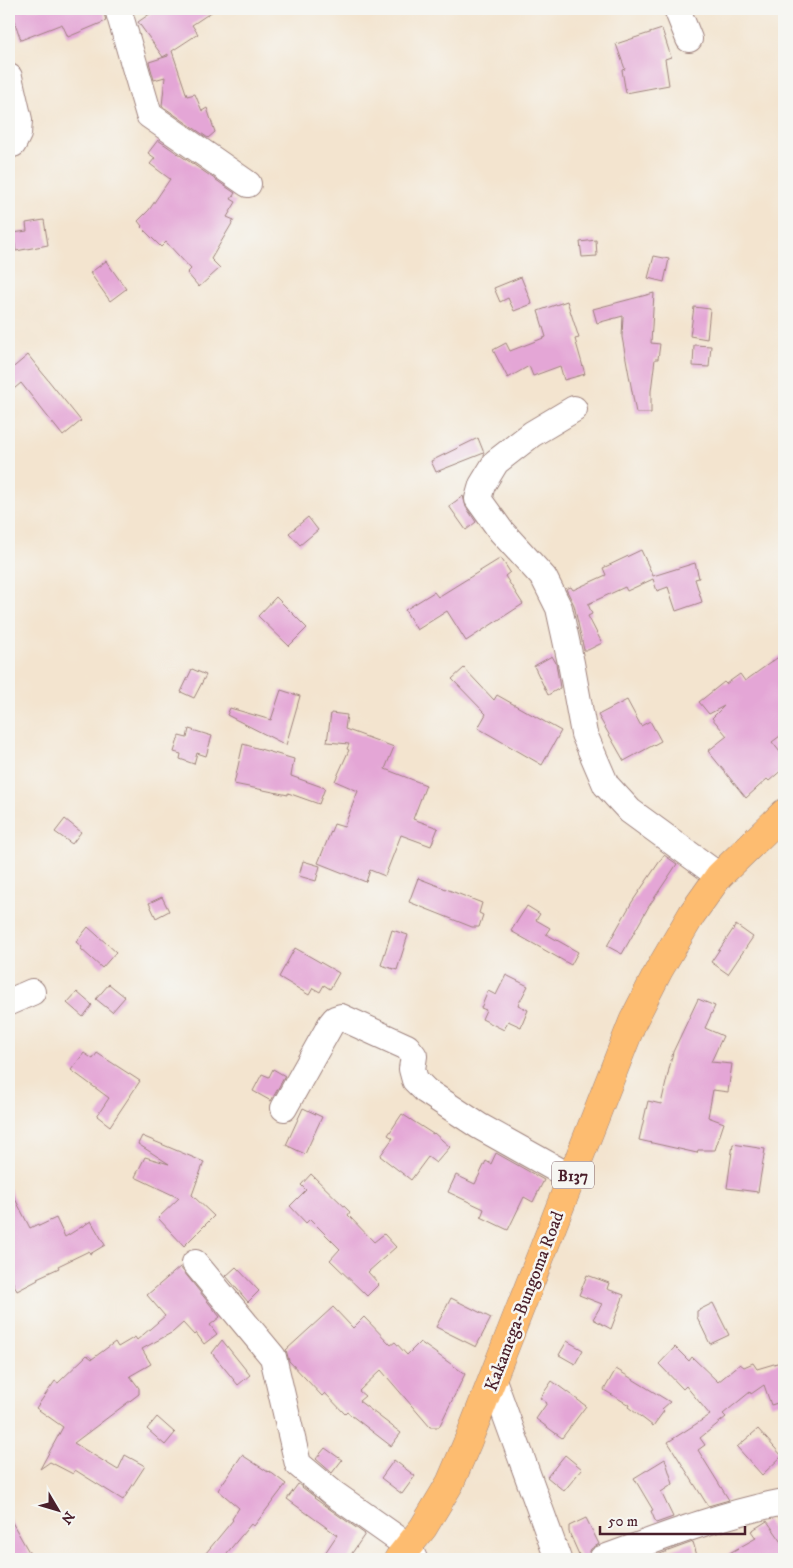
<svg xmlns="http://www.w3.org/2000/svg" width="793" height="1568" viewBox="0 0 793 1568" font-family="'IM FELL DW Pica',serif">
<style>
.building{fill:#e4a6d6}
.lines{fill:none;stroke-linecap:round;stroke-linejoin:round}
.minor-casing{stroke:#9e827d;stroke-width:28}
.major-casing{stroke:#9e827d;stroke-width:29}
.minor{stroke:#fff;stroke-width:26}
.major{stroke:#fdbc70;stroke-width:28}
.labels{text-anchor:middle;stroke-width:5;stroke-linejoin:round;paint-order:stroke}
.shield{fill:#f6f6f2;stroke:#7e6067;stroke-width:1}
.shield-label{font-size:16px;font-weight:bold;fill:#4a1f2b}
.street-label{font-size:18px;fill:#4a1f2b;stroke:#f6f6f2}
</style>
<rect width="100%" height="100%" fill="#f6f6f2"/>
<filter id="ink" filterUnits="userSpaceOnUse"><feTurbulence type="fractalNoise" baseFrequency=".02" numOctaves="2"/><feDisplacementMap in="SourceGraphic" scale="10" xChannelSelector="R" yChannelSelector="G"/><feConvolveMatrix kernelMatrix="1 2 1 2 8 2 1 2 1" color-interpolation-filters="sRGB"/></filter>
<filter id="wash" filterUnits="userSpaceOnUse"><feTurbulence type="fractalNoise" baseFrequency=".0096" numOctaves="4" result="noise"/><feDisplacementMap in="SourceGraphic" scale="20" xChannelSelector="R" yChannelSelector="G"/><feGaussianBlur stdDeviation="1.12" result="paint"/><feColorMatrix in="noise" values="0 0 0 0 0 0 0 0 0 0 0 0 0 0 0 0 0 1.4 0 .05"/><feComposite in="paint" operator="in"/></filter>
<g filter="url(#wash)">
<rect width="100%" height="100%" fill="#f3e4cf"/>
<g id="blocks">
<g class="building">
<path d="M10,9H103L106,21L68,37L62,24L21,40Z"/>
<path d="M157,9H216L192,25L198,34L172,51L187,96L195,94L202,111L207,108L215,132L208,138L162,106L165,77L154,80L149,62L168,56V54L163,57L138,22Z"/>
<path d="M662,29L671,57L665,59L669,85L626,93L622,70L625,69L616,44Z"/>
<path d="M158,140L235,193L231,199L236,202L227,217L234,220L211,259L220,268L199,287L187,273L191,269L166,242L161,247L141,227L142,226L138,221L149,210L170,179L150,164L155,158L148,153Z"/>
<path d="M44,220L48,245L16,251L13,233L27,231L26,223Z"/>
<path d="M596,240L597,256L582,257L580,242Z"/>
<path d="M654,256L669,259L664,282L648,278Z"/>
<path d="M106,261L126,289L110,301L90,273Z"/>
<path d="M521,277L532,304L514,311L508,298L500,302L494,288Z"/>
<path d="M654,293L651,343L660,344L658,359H655L651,391V413H636L622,337L623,316L597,323L593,309Z"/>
<path d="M567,301L579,338L575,339L585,374L564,380L560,366L533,376L529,366L508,378L493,350L506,343L510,351L546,337L538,311Z"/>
<path d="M694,307L710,309L707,339L690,336Z"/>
<path d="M694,345L711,346L709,367L693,366Z"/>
<path d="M28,355L81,421L63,436L21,383L9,393V371Z"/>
<path d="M478,438L484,453L436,472L431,461Z"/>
<path d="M463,496L466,507L476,522L466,530L449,506Z"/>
<path d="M308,517L318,530L300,545L289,533Z"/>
<path d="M641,550L653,576L695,563L699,578L695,579L702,602L676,611L668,587L657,591L653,579L627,591L625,587L588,604L592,614L588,616L602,643L588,650H584L574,605L566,589L571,587L573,590L606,575L603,568Z"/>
<path d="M501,558L510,572L505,576L523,604L466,641L447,611L417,630L405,610L434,592L438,597Z"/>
<path d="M276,597L307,628L289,646L258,616Z"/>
<path d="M784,653V733L772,742L784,757V768L769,781L767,779L746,798L708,751L727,736L712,718L724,706L709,714L699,702L724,682L726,684L740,674L745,681Z"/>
<path d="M552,656L556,663L560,688L548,695L534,666Z"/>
<path d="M464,668L494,700L497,695L561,731L542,765L478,728L486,714L452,679Z"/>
<path d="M192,669L206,675L194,698L181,692Z"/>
<path d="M281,690L300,696L286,745L227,715L230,708L271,720Z"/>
<path d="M627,700L641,726L650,721L661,741L624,761L598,715Z"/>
<path d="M331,713L347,715L345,729L394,747L385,769L426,785L413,819L438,828L431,846L401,835L385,876L370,870L366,882L318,863L334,824L344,827L358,791L335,781L349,750L347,749L349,744L327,742Z"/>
<path d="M189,729L212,736L206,756L197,753L194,764L180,759L181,754L174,752L179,736L187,738Z"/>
<path d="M243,744L294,759L291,776L325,788L319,804L288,793V795L234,784Z"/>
<path d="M65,819L81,832L72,844L55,832Z"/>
<path d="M664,855L677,864L649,906L622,954L607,946L632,902Z"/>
<path d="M303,861L320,866L316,881L299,876Z"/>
<path d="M418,878L482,903L479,913L483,915L479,927H472L409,902Z"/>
<path d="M162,897L169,911L156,918L149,903Z"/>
<path d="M527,906L540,914L536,920L550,928L546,934L578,952L571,965L511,931Z"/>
<path d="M736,925L753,937L728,974L711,962Z"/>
<path d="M88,927L116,952L102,968L81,949L82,947L76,942Z"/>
<path d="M392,930L408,935L397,970L381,965Z"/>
<path d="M295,948L339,973L330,989L324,985L320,992L313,988L309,995L279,977Z"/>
<path d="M506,975L528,986L518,1005L528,1010L521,1027L508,1021L504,1030L482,1019L486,1010L481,1008L488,991L496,995Z"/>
<path d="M109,984L125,997L112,1012L96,999Z"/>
<path d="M77,992L92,1005L83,1017L67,1003Z"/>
<path d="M698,999L715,1006L705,1028L723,1036L711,1062L732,1064L728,1092L713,1090L708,1117L724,1123L715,1150H698L697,1153L639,1140L648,1101L661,1104L673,1052Z"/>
<path d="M84,1053L93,1059L97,1053L140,1081L110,1126L97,1116L109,1098L71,1070Z"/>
<path d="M273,1069L285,1076L271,1101L253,1091L262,1074L269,1077Z"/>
<path d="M303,1108L322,1117L305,1154L286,1145Z"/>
<path d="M402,1114L433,1134L434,1133L450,1147L436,1163L428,1157L411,1180L380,1156L393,1138L388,1135Z"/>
<path d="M142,1136L204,1162L192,1195L214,1216L184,1246L158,1218L179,1198L135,1177L145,1157L169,1164L138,1144Z"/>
<path d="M733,1144L765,1149L758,1192L727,1188Z"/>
<path d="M496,1153L544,1180L533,1202L524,1197L508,1230L481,1217L484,1209L448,1192L456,1175L475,1184L486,1161L491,1164Z"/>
<path d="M311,1174L350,1212L348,1215L374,1242L384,1234L396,1247L368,1272L379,1284L367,1296L330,1260L340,1249L310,1219L306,1223L290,1206L306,1190L301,1185Z"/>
<path d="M9,1187L30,1228L38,1224L39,1226L56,1218L65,1237L91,1221L105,1245L90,1254L89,1251L58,1266L59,1268L37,1278L38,1280L17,1291L9,1274Z"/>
<path d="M180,1267L220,1317L210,1325L217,1334L204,1344L196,1333L194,1335L183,1323L173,1332L142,1349L151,1364L130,1376L139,1388V1394L74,1443L118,1470L125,1455L145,1466L123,1500L75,1470L73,1474L50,1462L40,1469L63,1427L36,1408L55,1381L58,1383L87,1355L92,1359L115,1342L118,1347L135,1337L137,1340L165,1316L147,1295Z"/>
<path d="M236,1267L259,1291L248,1302L226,1276Z"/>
<path d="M587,1275L609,1283L607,1289L624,1295L611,1329L593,1319L602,1304L579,1295Z"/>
<path d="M451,1298L491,1318L476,1347L436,1327Z"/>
<path d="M713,1303L729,1335L710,1344L697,1317V1311Z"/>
<path d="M333,1307L353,1328L364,1317L391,1345L395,1342L407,1355L420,1342L465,1374L439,1427H430L381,1370L359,1391L365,1396L359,1401L401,1433L391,1446L347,1412L345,1414L325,1393L322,1396L289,1361L286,1350Z"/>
<path d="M222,1340L250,1375L238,1385L212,1353Z"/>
<path d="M567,1341L583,1350L575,1364L559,1355Z"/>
<path d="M675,1347L689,1361L692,1357L718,1382L740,1364L744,1367L753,1363L757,1369L784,1361V1401L771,1405L764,1385L751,1394L750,1392L723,1414L726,1417L700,1438L705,1445L698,1450L729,1500L708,1506L668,1442L710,1415L686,1386L683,1389L659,1364Z"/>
<path d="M616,1369L670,1402L662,1409L664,1411L653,1426L628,1407L629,1405L604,1390Z"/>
<path d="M552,1381L586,1406L562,1438L536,1419L547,1403L540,1398Z"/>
<path d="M157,1417L175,1433L165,1445L147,1429Z"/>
<path d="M758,1429L782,1456L762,1475L737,1447Z"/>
<path d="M325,1448L342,1460L332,1473L316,1459Z"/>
<path d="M242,1455L268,1472L269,1471L286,1484L254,1526L251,1524L222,1559H201L233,1520L232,1519L239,1508L218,1490Z"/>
<path d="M565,1455L582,1469L564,1491L547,1477Z"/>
<path d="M665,1459L673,1484L661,1492L673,1517L656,1523L651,1511L653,1510L634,1478Z"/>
<path d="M394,1460L415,1476L402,1494L381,1478Z"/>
<path d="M298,1484L315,1497L314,1498L365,1534L348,1559H321L337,1535L287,1499Z"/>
<path d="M9,1517L33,1559H9Z"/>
<path d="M586,1518L599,1544L591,1549L588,1556L581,1559L569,1532V1526Z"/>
<path d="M767,1521L784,1545V1554L778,1559H719L756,1538L751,1531Z"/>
<path d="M693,1542L698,1559H649V1558Z"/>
</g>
</g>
</g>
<g filter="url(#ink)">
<use href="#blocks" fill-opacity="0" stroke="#9e827d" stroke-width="1"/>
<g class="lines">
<g class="minor-casing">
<g id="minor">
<path d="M118,9L149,115L248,184"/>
<path d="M677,9L689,39"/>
<path d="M9,77L19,120L18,134L13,144L9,145"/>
<path d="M574,409L532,434L496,462L482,485L478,499L501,531L544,578L559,608L571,663L584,734L606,785L630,811L719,876"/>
<path d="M9,1002L32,992"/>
<path d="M284,1108L331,1024L335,1019L341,1017L407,1047L414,1056L412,1069L415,1080L426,1091L479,1126L572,1178"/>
<path d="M195,1263L273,1357L298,1464L334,1494L408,1546L414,1559"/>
<path d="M493,1380L558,1559"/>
<path d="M602,1559C662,1537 721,1514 784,1502"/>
</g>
</g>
<g class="major-casing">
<path id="major" d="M398,1559L423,1528L450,1483L468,1441L633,1021L659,970L692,914L719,876L784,813"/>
</g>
<use href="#minor" class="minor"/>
<use href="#major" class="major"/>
</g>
</g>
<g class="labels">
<rect class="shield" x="552" y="1161.5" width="42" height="27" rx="4"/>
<g class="shield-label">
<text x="573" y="1181">B137</text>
</g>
<g class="street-label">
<text transform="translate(524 1301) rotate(-69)" y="6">Kakamega-Bungoma Road</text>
</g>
</g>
<rect width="793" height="1568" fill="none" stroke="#f6f6f2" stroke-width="30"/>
<g transform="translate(58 1510) rotate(128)" stroke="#f6f6f2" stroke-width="4" paint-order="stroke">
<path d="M0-4L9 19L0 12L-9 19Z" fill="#4a1f2b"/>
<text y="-8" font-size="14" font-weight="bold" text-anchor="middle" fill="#4a1f2b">N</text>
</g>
<path d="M600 1526v8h145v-8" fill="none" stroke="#4a1f2b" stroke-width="2.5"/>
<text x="608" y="1526" font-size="15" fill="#4a1f2b" stroke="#f6f6f2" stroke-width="4" paint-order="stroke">50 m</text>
</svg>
